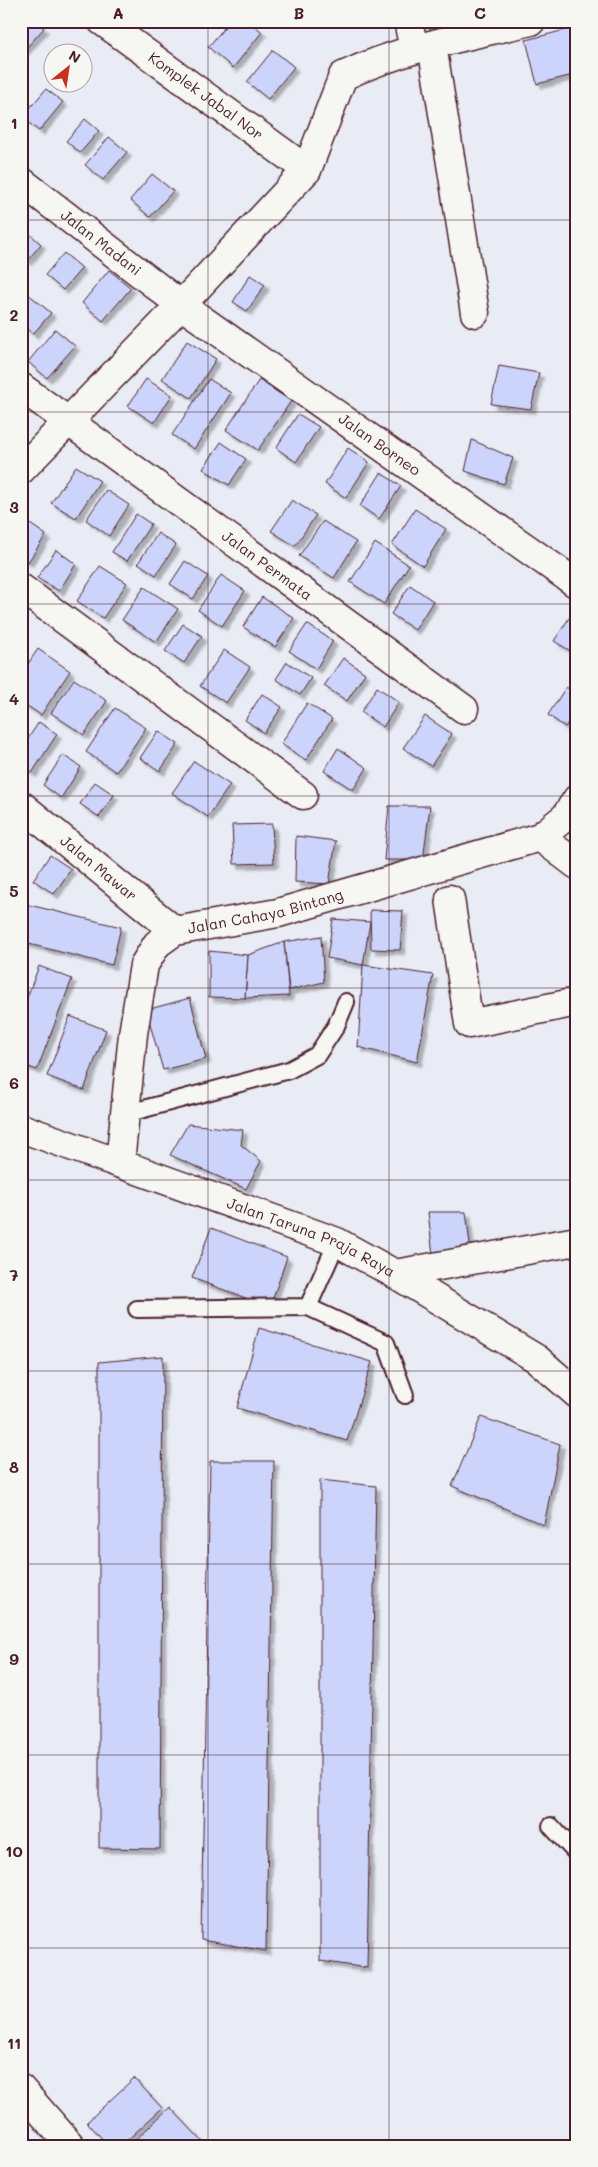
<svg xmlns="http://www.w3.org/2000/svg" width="598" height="2167" viewBox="0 0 598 2167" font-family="Mali,sans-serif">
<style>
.building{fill:#ccd4fc;stroke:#4a1f2b;filter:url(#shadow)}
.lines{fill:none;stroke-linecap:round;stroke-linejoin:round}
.lane-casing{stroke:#4a1f2b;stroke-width:20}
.street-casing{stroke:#4a1f2b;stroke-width:31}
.secondary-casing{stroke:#4a1f2b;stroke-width:31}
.lane{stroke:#f6f6f2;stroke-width:16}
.street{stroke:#f6f6f2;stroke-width:28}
.secondary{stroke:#f6f6f2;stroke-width:28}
.grid{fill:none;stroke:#4a1f2b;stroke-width:1;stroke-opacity:0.55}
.labels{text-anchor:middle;stroke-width:4.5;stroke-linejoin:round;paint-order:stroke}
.street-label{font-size:15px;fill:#4a1f2b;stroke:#f6f6f2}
.neatline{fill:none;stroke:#4a1f2b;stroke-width:2}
.grid-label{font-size:16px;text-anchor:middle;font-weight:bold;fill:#4a1f2b}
</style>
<defs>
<filter id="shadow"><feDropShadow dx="4.5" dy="4.5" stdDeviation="1" flood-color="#0004"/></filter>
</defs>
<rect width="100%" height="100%" fill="#e9ecf5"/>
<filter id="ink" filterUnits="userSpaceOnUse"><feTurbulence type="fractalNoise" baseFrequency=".02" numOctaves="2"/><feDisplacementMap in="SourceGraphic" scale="10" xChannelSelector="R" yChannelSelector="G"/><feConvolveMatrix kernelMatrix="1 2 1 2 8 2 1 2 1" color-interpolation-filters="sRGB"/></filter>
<g filter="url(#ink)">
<g class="building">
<path d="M21,21H35L44,28L21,54Z"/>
<path d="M230,21H249L262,32L233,68L208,47Z"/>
<path d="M577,27V74L537,84L526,40Z"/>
<path d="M273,50L294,67L268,99L247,82Z"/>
<path d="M46,89L63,102L39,131L22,117Z"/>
<path d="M85,119L99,131L80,153L66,141Z"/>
<path d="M109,137L127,152L103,180L85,165Z"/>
<path d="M152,174L173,191L150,217L130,200Z"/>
<path d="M25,230L41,244L27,261L21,256V234Z"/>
<path d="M64,253L82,268L63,290L45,275Z"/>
<path d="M109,270L131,288L103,321L82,303Z"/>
<path d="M250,275L265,285L247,311L233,302Z"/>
<path d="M27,293L51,313L33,334L21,324V301Z"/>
<path d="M55,329L75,346L47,378L28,362Z"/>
<path d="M187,341L216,359L191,398L162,379Z"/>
<path d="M499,366L539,373L531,409L491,404Z"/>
<path d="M146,379L172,395L154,423L128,406Z"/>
<path d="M209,379L231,393L194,449L172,435Z"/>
<path d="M259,380L291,401L258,450L226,430Z"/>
<path d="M298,414L319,427L296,462L276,448Z"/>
<path d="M472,440L513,458L504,484L465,471Z"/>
<path d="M221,442L246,459L229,485L203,469Z"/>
<path d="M348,448L369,462L346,498L325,484Z"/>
<path d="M76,466L100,481L76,518L51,503Z"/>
<path d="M381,473L401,486L379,519L360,506Z"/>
<path d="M106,490L129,505L109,536L86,520Z"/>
<path d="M292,500L316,515L295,546L271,531Z"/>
<path d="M415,509L446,529L423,566L392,545Z"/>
<path d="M136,514L151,524L127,561L112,552Z"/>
<path d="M23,519L46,535L28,562L21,558V522Z"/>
<path d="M323,521L356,542L334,578L299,556Z"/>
<path d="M158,533L176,545L156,575L138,563Z"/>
<path d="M375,543L409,565L384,604L350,582Z"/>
<path d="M56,550L76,564L59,591L37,578Z"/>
<path d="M185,561L208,576L193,599L170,584Z"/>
<path d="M100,566L127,583L103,618L77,601Z"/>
<path d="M221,575L245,591L222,626L198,610Z"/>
<path d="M410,585L433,601L415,630L391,614Z"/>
<path d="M144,587L178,609L156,642L122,620Z"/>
<path d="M262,597L294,618L275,647L243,627Z"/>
<path d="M577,606V655L554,641Z"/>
<path d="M183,624L202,636L184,663L165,651Z"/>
<path d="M307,624L333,641L316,669L289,651Z"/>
<path d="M38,649L70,671L41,715L21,702V674Z"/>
<path d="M224,650L250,667L226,703L200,686Z"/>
<path d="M343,658L365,673L347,701L324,686Z"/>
<path d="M287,662L311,678L300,695L276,679Z"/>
<path d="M74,679L107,701L84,735L51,713Z"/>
<path d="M377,687L399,702L383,727L361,712Z"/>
<path d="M566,687L577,694V710L565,727L548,715Z"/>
<path d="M262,694L282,707L264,733L245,720Z"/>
<path d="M307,703L332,719L306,760L281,744Z"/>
<path d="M115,708L146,728L116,772L86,752Z"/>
<path d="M425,716L452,734L431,766L403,748Z"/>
<path d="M39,722L57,734L32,773L21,766V749Z"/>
<path d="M158,731L178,744L160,771L140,758Z"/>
<path d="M338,748L367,768L353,790L324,771Z"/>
<path d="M63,755L81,767L61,798L43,785Z"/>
<path d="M194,761L230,785L208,817L172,793Z"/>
<path d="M95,782L114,795L99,817L80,804Z"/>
<path d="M389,806H430L423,860H384Z"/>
<path d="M272,824L274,863L234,864L232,825Z"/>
<path d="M296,836L336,841L329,884L295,882Z"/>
<path d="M50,855L71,869L54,894L33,880Z"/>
<path d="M21,903L121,927L112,965L21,942Z"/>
<path d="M370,910L403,911L400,950L371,949Z"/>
<path d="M333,919L370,922L363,965L327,958Z"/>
<path d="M321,936L324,982L289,990L284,942Z"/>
<path d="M284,942L289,996L245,998L248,955Z"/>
<path d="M209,951L248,955L245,998L209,997Z"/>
<path d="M363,965L433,975L417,1062L358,1047Z"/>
<path d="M39,966L72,979L37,1070L21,1064V1013Z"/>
<path d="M190,998L206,1059L163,1070L146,1010Z"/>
<path d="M70,1016L106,1030L84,1090L47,1076Z"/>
<path d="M188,1124L243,1130L241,1145L261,1161L246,1189L170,1155Z"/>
<path d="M428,1212H466L471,1253L433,1255Z"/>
<path d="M211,1228L287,1257L270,1307L192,1278Z"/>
<path d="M259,1328L372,1362L347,1441L237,1408Z"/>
<path d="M163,1356L160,1849L99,1848V1362Z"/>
<path d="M481,1417L560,1444L544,1525L452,1486Z"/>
<path d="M210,1461H274L266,1951L201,1940Z"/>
<path d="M320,1480L376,1486L367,1968L320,1961Z"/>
<path d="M134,2078L162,2108L121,2146H109L87,2122Z"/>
<path d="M170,2107L204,2143L200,2146H129Z"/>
</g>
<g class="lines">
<g class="lane-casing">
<g id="lane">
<path d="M125,1114L289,1070L317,1055L336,1026L346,1002"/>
<path d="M308,1307L386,1343L405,1395"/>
<path d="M137,1309L308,1307L337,1242"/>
<path d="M551,1826L577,1854"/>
</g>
</g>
<g class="street-casing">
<g id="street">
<path id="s1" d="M102,21L307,170"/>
<path d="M408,21L414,49"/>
<path d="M432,45L475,313"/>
<path id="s2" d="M21,181L181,305L577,584"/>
<path id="s3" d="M21,387L464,709"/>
<path d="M21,470L181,305L307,170L343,76C403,48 467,36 531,21"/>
<path d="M21,588L303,795"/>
<path id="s4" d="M21,805L175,931"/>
<path d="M540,837L577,865"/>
<path d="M450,899L469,1024L577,1002"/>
<path id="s5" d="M120,1163L133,1034L144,965L157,944L175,931L278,913L540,837L565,817L577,799"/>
<path d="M395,1274L577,1241"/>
<path d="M21,2089L71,2146"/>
</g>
</g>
<g class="secondary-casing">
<g id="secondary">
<path id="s6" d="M21,1128L337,1242L395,1274L537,1359L577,1394"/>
</g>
</g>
<use href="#lane" class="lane"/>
<use href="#street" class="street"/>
<use href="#secondary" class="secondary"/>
</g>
</g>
<path class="grid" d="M208,21V2146M389,21V2146M21,220H577M21,412H577M21,604H577M21,796H577M21,988H577M21,1180H577M21,1371H577M21,1564H577M21,1755H577M21,1948H577"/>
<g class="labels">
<g class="street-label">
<text dy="5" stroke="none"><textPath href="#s1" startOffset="128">Komplek Jabal Nor</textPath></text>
<text dy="5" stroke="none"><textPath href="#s2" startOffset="101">Jalan Madani</textPath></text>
<text dy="5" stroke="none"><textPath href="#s2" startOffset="445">Jalan Borneo</textPath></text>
<text dy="5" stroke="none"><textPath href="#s3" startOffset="304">Jalan Permata</textPath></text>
<text dy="5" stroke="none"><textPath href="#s4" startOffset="100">Jalan Mawar</textPath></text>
<text dy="5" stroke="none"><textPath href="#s5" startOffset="339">Jalan Cahaya Bintang</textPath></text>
<text dy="5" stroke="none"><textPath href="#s6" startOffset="310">Jalan Taruna Praja Raya</textPath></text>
</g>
</g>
<rect width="598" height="2167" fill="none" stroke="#f6f6f2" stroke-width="55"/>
<g transform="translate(68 68) rotate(30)"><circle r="24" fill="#f6f6f2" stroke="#b1a0a2"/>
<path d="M0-4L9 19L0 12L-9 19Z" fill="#c8321e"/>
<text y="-8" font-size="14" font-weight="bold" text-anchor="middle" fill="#4a1f2b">N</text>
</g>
<rect x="28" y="28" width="542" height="2112" class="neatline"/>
<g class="grid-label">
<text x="118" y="19">A</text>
<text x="299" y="19">B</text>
<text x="480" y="19">C</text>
<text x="14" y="129">1</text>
<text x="14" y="321">2</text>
<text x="14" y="513">3</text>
<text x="14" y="705">4</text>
<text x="14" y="897">5</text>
<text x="14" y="1089">6</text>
<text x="14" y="1281">7</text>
<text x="14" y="1473">8</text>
<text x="14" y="1665">9</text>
<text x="14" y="1857">10</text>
<text x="14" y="2049">11</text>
</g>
</svg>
